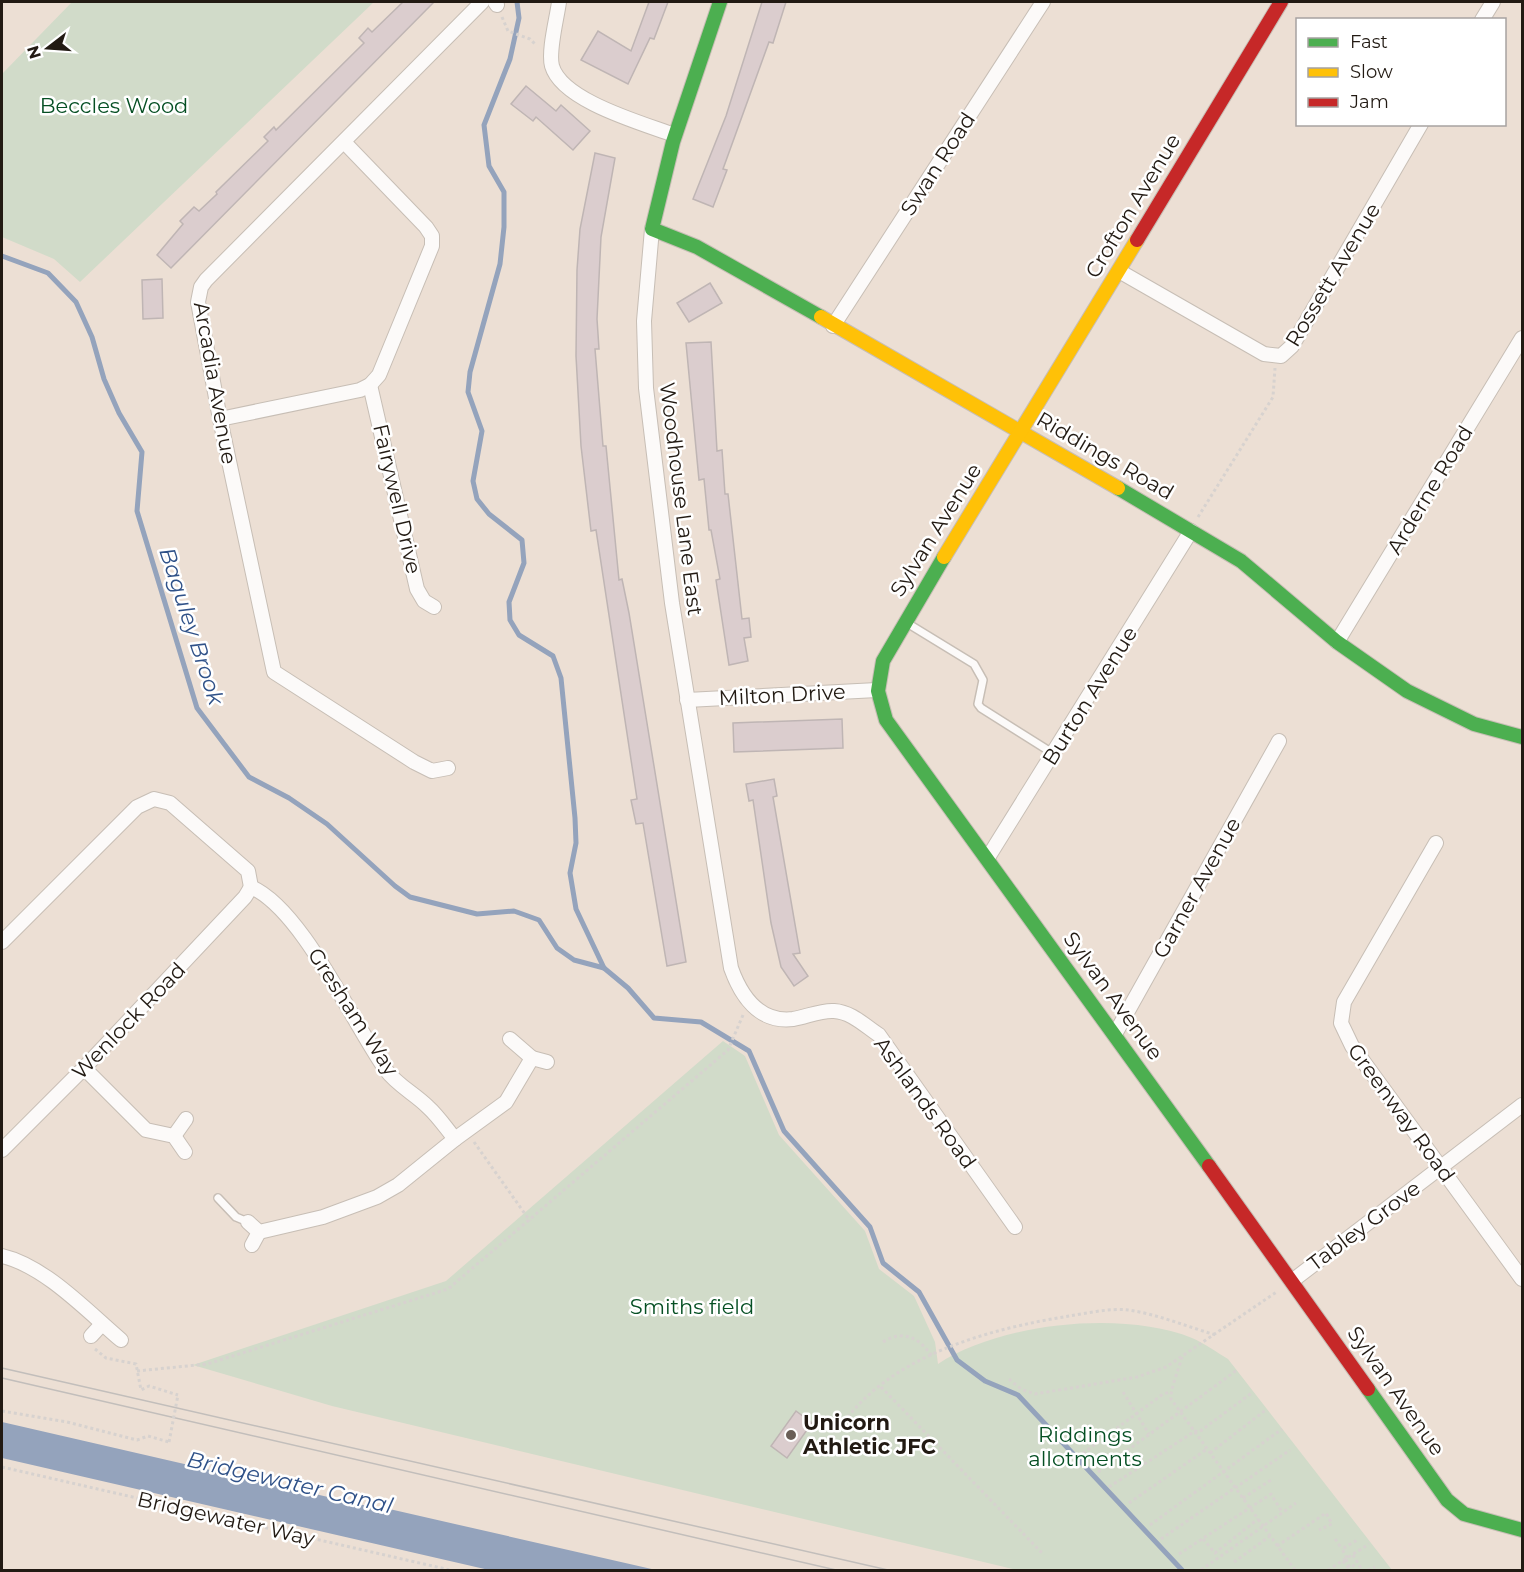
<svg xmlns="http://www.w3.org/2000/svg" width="1524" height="1572" font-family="Montserrat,sans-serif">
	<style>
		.green { fill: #d1dbc9 }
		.water { fill: #94a3bc }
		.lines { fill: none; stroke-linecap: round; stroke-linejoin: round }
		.stream { stroke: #94a3bc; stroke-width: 5 }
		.building { fill: #dbcdce; stroke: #bfb5b4; stroke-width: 1.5 }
		.lane-casing { stroke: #c7beb5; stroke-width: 10 }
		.street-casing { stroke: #c7beb5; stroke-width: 16 }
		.fast-casing { stroke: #c7beb5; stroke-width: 16 }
		.slow-casing { stroke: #c7beb5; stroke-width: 16 }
		.jam-casing { stroke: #c7beb5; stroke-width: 16 }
		.path { stroke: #d7d2cf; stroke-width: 3; stroke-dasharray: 3 3; stroke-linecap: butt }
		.lane { stroke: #fcfaf9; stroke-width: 7 }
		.street { stroke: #fcfaf9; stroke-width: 14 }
		.fast { stroke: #4caf50; stroke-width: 14 }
		.slow { stroke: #ffc107; stroke-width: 14 }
		.jam { stroke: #c62828; stroke-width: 14 }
		.tram { stroke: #c2bebb; stroke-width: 1.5 }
		.path-bridge { stroke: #d7d2cf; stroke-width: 3; stroke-dasharray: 3 3; stroke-linecap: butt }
		.poi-dot { fill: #695f57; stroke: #fff; stroke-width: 2 }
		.labels { text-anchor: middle; stroke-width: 5; stroke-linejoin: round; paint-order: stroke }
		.park-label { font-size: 21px; fill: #054f23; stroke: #fff }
		.street-label { font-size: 21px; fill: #221a13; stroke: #fff }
		.poi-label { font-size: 21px; font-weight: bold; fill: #221a13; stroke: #fff; text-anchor: start }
		.water-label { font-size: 22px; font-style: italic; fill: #2f5188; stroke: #fff }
	</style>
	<rect width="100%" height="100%" fill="#ecdfd4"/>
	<g class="green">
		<polygon points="72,2 374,2 80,282 54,259 2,237 2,74"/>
		<path d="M 723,1041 L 745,1056 L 779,1135 L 865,1231 L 879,1269 L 914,1296 L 935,1342 L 938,1364 C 1000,1323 1122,1310 1192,1338 C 1204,1343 1216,1352 1228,1359 L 1392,1570 L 1017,1570 L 332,1406 L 193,1365 L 446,1281 Z"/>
	</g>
	<polygon class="water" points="2,1422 376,1508 385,1508 656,1570 489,1570 2,1458"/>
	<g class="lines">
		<g class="stream">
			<polyline points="517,2 519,18 510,59 484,125 489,166 504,192 504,227 500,264 470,372 468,392 482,431 473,481 477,499 489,514 522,540 524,563 509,602 510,620 519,635 553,656 561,678 575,818 576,843 570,873 576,909 604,968 628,988 654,1018 701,1022 749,1051 784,1131 870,1227 883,1263 919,1292 957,1360 985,1381 1018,1395 1182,1570"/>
			<polyline points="2,256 48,273 76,302 92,337 104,379 119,413 142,452 137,511 197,708 249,777 289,798 327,824 395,886 410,897 477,914 514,911 539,920 557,948 574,960 604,968"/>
		</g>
	</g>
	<g class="building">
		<polygon points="403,2 434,2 171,268 157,255 183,224 180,221 194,207 199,211 217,194 216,192 268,141 264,137 274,127 276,130 364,43 359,38 368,28 372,32"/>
		<polygon points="649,2 668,2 654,39 650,38 628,84 581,60 598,31 631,51"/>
		<polygon points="762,2 786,2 773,43 769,42 723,169 727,170 713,207 693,199 726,116"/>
		<polygon points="526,86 556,111 561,105 590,131 573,150 536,117 533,121 511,104"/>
		<polygon points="595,153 615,158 601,237 597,319 599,349 595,349 603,446 606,446 619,580 622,579 629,613 686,962 667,966 643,823 636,824 631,800 637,799 596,530 591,531 581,446 576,356 577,270 580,229"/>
		<polygon points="162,279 163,318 143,319 142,280"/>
		<polygon points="710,283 722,303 689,322 677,303"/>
		<polygon points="711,342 717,451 722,450 725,494 728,494 742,619 749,618 751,637 744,638 748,661 729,665 716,580 720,579 711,530 709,530 704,479 699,480 686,343"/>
		<polygon points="842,719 843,748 734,752 733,723"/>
		<polygon points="774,779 777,796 773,797 800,953 793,954 808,976 794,986 781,967 771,923 753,800 749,801 746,784"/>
		<polygon points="796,1411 812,1423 787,1458 771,1446"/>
	</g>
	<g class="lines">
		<g class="lane-casing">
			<g id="lane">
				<polyline points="907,623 974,664 983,680 978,704 981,708 1054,754"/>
				<polyline points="218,1198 236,1217 248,1222"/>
			</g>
		</g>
		<g class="street-casing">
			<g id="street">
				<polyline points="495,2 497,5"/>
				<path d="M 559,2 C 557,18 548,51 552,66 C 562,101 642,123 674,135"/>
				<polyline points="1482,20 1493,2"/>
				<path d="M 652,229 L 644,321 L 646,388 L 672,603 L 731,968 C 741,996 759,1023 793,1019 C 806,1017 821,1010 834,1011 C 852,1012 865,1026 879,1035 L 1015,1227"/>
				<polyline points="1119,271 1264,354 1281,356 1292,346 1421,124"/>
				<polyline points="833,326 1043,2"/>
				<polyline points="370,385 417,589 424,601 434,607"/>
				<polyline points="220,419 360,390 370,385 379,375 432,246 432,236 426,227 344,142"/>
				<polyline points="1337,642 1522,338"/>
				<polyline points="687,700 877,690"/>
				<polyline points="448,768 432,771 414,762 274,672 220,419 198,302 201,287 206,280 482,2"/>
				<polyline points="1436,843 1344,1002 1341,1023 1352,1046 1522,1279"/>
				<polyline points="987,859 1191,531"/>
				<path d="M 251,887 C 302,909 352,1022 386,1070 C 397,1085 415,1094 428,1107 C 438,1116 446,1128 455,1139"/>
				<polyline points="2,942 137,807 154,799 170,803 248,871 251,887"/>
				<polyline points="1115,1034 1279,741"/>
				<polyline points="532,1058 547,1062"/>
				<polyline points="84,1068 146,1130 174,1136 185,1152"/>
				<polyline points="174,1136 186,1119"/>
				<polyline points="2,1150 84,1068 245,897 251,887"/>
				<polyline points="248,1222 259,1232 323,1217 377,1197 398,1185 455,1139 506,1102 532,1058 510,1039"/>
				<polyline points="252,1245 259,1232"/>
				<path d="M 2,1256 C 45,1266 87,1311 121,1340"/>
				<polyline points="1292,1281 1522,1105"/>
				<polyline points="91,1336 102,1324"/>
			</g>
		</g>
		<g class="fast-casing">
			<g id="fast">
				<polyline points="720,2 673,142 652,229 697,247 821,317"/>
				<polyline points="1118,488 1241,561 1337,642 1407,691 1474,724 1522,737"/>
				<polyline points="944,557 883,661 878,691 886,720 1209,1166"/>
				<polyline points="1368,1389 1447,1500 1464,1514 1522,1530"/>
			</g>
		</g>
		<g class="slow-casing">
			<g id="slow">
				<polyline points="821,317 1118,488"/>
				<polyline points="944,557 1137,240"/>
			</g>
		</g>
		<g class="jam-casing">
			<g id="jam">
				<polyline points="1137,240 1281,2"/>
				<polyline points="1209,1166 1368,1389"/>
			</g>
		</g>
		<g class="path">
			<polyline points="502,17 508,31 530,39 536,45"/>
			<polyline points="1198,517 1273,397 1275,368"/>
			<polyline points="474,1142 530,1221"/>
			<path d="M 883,1342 C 904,1329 919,1338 932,1356"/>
			<polyline points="95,1349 106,1358 136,1364 141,1390 149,1386 178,1395"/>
			<path d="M 1182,1357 C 1179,1369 1170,1389 1171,1399 L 1295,1570"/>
			<polyline points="137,1371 207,1364 448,1289 728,1050 743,1015"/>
			<polyline points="1009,1379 1021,1389 1035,1394 1137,1377 1166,1367 1278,1291"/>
			<polyline points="881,1387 1044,1555"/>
			<polyline points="1123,1392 1149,1434"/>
			<polyline points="2,1411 67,1422 137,1440 148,1436 169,1442"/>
			<path d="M 844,1422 C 894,1354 990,1329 1069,1316 C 1087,1313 1110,1308 1128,1310 C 1157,1314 1188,1327 1216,1335"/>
			<polyline points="1210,1453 1267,1409"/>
			<polyline points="1078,1457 1163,1394 1170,1392"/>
			<polyline points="2,1467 450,1570"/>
			<polyline points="1098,1472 1237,1370"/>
			<polyline points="1109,1487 1195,1431 1199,1432 1253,1392"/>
			<polyline points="1243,1498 1271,1480"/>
			<polyline points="1129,1503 1207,1449"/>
			<polyline points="1150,1525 1282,1429"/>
			<polyline points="1161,1539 1290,1450"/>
			<polyline points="1203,1539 1215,1553 1258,1519"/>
			<polyline points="1335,1539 1342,1549"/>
			<polyline points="1277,1546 1326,1513 1332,1524 1319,1530"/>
			<polyline points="1179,1554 1271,1494 1282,1512"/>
			<polyline points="1353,1555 1362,1570"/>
			<polyline points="1347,1558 1342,1549 1359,1539"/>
			<polyline points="1346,1559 1349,1566 1352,1564 1357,1570"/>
			<polyline points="1343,1561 1350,1570"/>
			<polyline points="1234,1562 1270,1536"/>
			<polyline points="1201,1570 1296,1503"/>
			<polyline points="1328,1570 1369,1544"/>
			<polyline points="1368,1570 1375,1567"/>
		</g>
		<use href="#lane" class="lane"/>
		<use href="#street" class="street"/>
		<use href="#fast" class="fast"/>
		<use href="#slow" class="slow"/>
		<use href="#jam" class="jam"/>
		<g class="tram">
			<polyline points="2,1368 888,1570"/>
			<polyline points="2,1378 836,1570"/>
		</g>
		<polyline class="path-bridge" points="169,1442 178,1395"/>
	</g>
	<circle class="poi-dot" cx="791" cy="1435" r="6"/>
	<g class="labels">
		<g class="park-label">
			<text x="114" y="113">Beccles Wood</text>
			<text x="692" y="1314">Smiths field</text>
			<text x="1085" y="1442">Riddings<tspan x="1085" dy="24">allotments</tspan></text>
		</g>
		<g class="street-label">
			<text transform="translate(938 164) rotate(-57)" y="7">Swan Road</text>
			<text transform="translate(1133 206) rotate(-59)" y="7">Crofton Avenue</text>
			<text transform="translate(1333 275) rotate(-59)" y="7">Rossett Avenue</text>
			<text transform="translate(215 383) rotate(80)" y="7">Arcadia Avenue</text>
			<text transform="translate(1105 456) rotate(30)" y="7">Riddings Road</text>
			<text transform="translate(1430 490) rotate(-59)" y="7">Arderne Road</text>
			<text transform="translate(397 499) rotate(77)" y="7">Fairywell Drive</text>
			<text transform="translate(681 499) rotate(83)" y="7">Woodhouse Lane East</text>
			<text transform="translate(936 530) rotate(-58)" y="7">Sylvan Avenue</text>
			<text transform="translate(782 695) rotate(-3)" y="7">Milton Drive</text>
			<text transform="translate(1090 696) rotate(-58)" y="7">Burton Avenue</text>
			<text transform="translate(1197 888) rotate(-61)" y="7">Garner Avenue</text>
			<text transform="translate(1113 996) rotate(54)" y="7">Sylvan Avenue</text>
			<text transform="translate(353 1012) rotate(57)" y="7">Gresham Way</text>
			<text transform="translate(129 1021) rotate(-46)" y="7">Wenlock Road</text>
			<text transform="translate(925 1103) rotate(54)" y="7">Ashlands Road</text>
			<text transform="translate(1401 1113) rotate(54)" y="7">Greenway Road</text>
			<text transform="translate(1364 1226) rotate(-37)" y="7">Tabley Grove</text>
			<text transform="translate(1396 1391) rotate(55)" y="7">Sylvan Avenue</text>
			<text transform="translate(226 1519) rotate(13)" y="7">Bridgewater Way</text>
		</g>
		<g class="poi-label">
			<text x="803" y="1430">Unicorn<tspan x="803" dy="24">Athletic JFC</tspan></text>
		</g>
		<g class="water-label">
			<text transform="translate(192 626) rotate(72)" y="8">Baguley Brook</text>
			<text transform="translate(290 1482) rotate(13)" y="8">Bridgewater Canal</text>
		</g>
	</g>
	<rect width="1524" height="1572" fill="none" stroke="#221a13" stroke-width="6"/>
	<rect x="1296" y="18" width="210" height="108" fill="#ffffff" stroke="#a7a3a1" stroke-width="1.5"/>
	<rect x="1308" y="38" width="30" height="9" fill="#4caf50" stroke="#a7a3a1" stroke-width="1.5"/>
	<text x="1350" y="48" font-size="18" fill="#221a13">Fast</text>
	<rect x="1308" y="68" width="30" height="9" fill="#ffc107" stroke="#a7a3a1" stroke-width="1.5"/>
	<text x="1350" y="78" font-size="18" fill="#221a13">Slow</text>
	<rect x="1308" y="98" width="30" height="9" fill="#c62828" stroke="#a7a3a1" stroke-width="1.5"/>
	<text x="1350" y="108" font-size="18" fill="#221a13">Jam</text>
	<g transform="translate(48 48) rotate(253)" stroke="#ffffff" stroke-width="4.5" paint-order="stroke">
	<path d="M0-4.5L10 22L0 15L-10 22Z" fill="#221a13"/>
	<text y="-9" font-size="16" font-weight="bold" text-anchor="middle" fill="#221a13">N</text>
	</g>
</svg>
